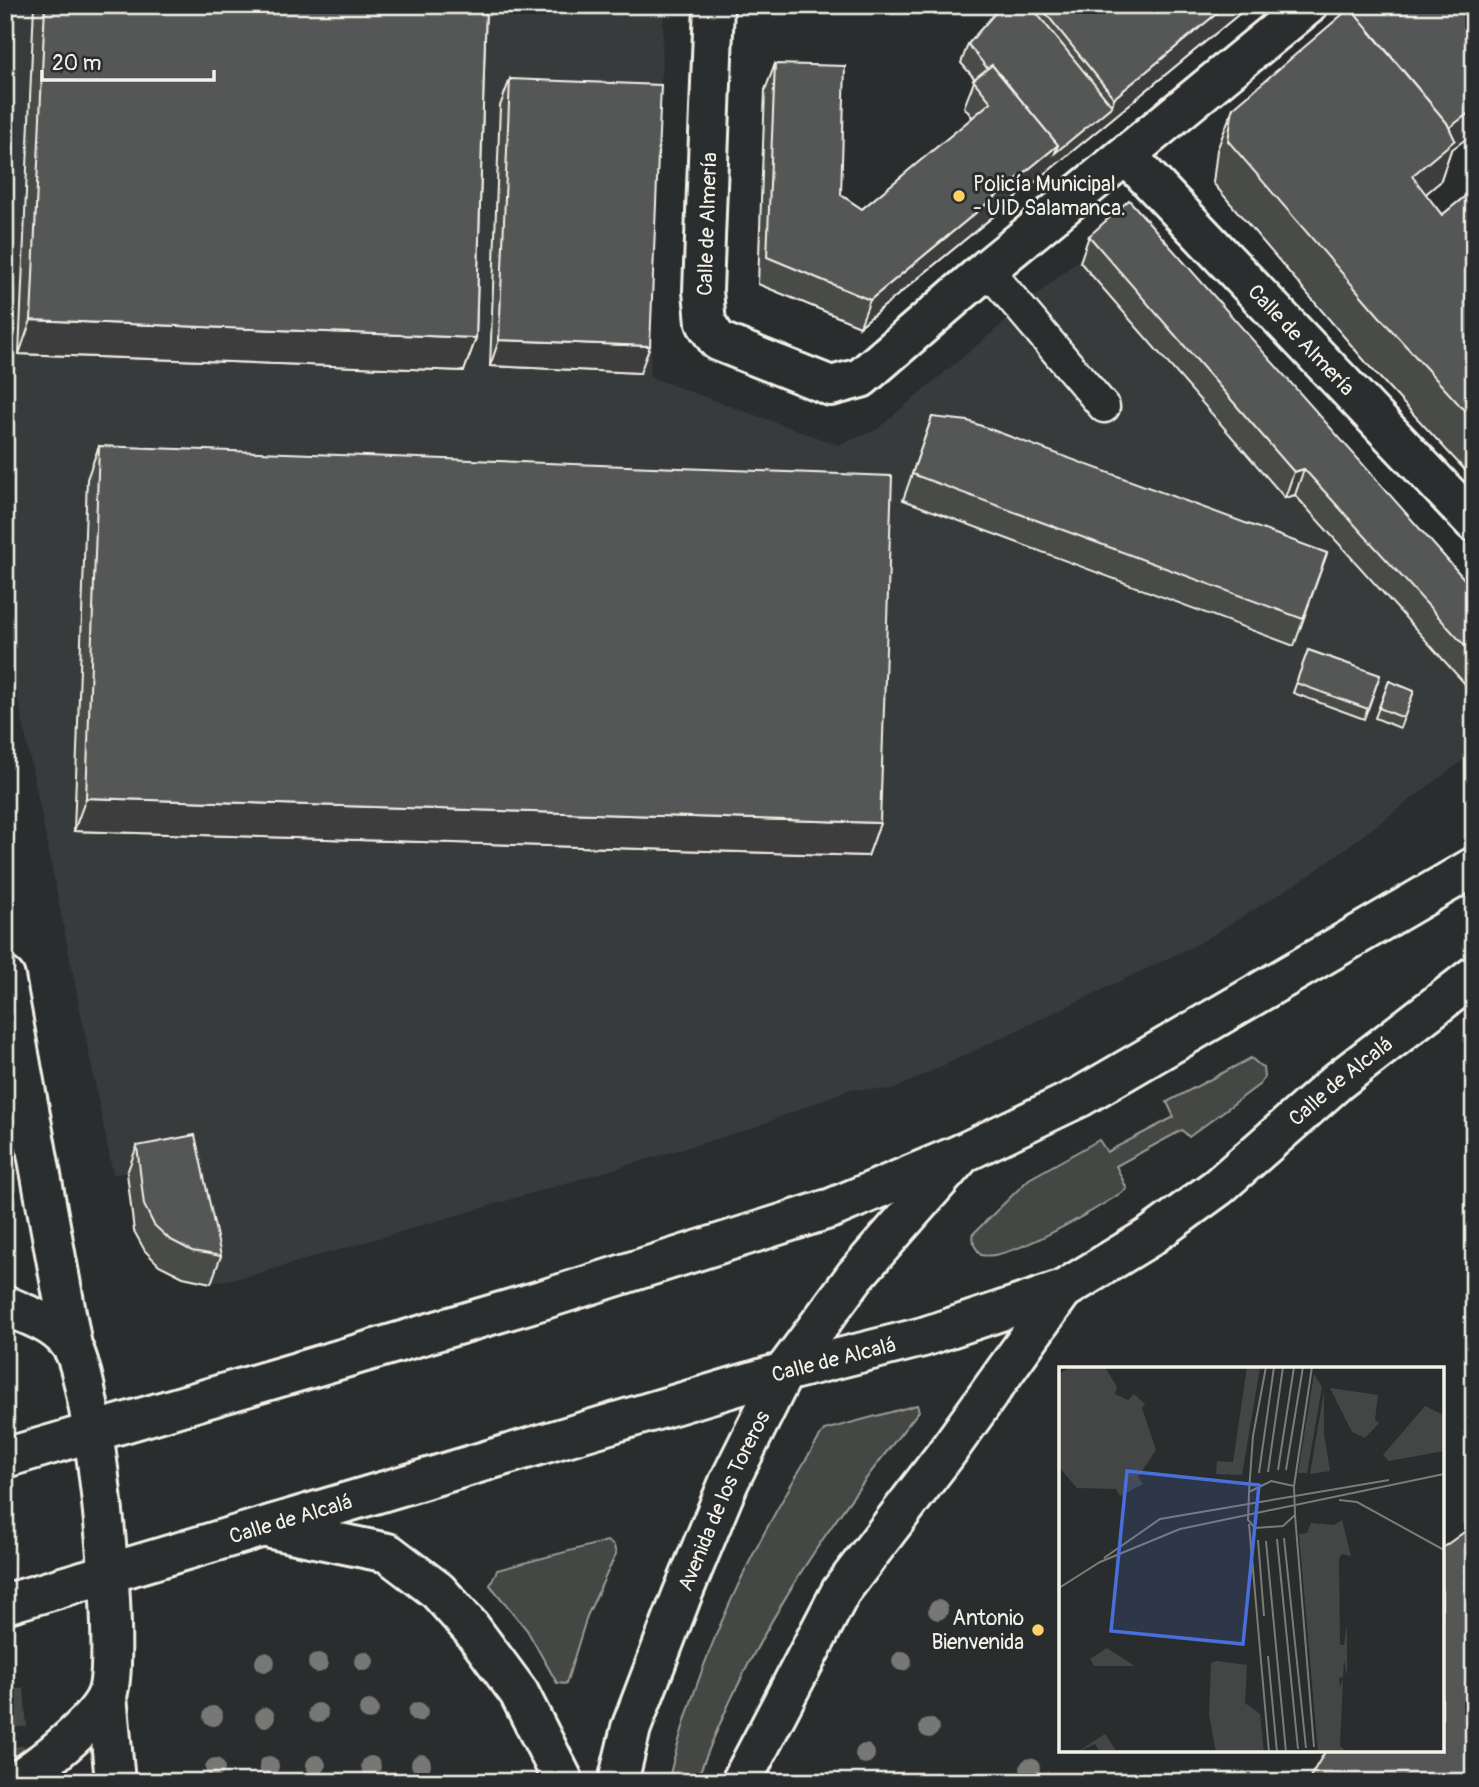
<svg xmlns="http://www.w3.org/2000/svg" width="1479" height="1787" font-family="Pangolin,sans-serif">
	<style>
		.built { fill: #373a3a }
		.green { fill: #444645; stroke: #9c9c96; stroke-width: 2 }
		.lines { fill: none; stroke-linecap: round; stroke-linejoin: round }
		.motorway-tunnel { stroke: #484a4a; stroke-width: 38; stroke-dasharray: 38 19; stroke-linecap: butt }
		.service-casing { stroke: #f4f1e8; stroke-width: 35 }
		.minor-casing { stroke: #f4f1e8; stroke-width: 44 }
		.tertiary-casing { stroke: #f4f1e8; stroke-width: 44 }
		.primary-casing { stroke: #f4f1e8; stroke-width: 44 }
		.motorway-casing { stroke: #f4f1e8; stroke-width: 44 }
		.service { stroke: #2a2d2e; stroke-width: 30 }
		.minor { stroke: #2a2d2e; stroke-width: 38 }
		.tertiary { stroke: #2a2d2e; stroke-width: 38 }
		.primary { stroke: #2a2d2e; stroke-width: 38 }
		.motorway { stroke: #2a2d2e; stroke-width: 38 }
		.tree { fill: #777875 }
		.wall { fill: #494b4a; stroke: #f4f1e8; stroke-width: 2 }
		.shaded-wall { fill: #3c3d3c; stroke: #f4f1e8; stroke-width: 2 }
		.building { fill: #555756; stroke: #f4f1e8; stroke-width: 2 }
		.poi-dot { fill: #ffd166; stroke: #2a2d2e; stroke-width: 2.5 }
		.labels { text-anchor: middle; stroke-width: 6; stroke-linejoin: round; paint-order: stroke }
		.poi-label { font-size: 21px; fill: #f4f1e8; stroke: #2a2d2e; text-anchor: start }
		.street-label { font-size: 21px; fill: #f4f1e8; stroke: #2a2d2e }
		.inset-road { fill: none; stroke: #7b7b78; stroke-width: 2 }
		.view { fill: #486fdb; fill-opacity: 0.15; stroke: #486fdb; stroke-width: 3.5 }
		.inset-edge { fill: none; stroke: #f4f1e8; stroke-width: 3.5 }
	</style>
	<rect width="100%" height="100%" fill="#2a2d2e"/>
	<filter id="ink" filterUnits="userSpaceOnUse"><feTurbulence type="fractalNoise" baseFrequency=".0143" numOctaves="2"/><feDisplacementMap in="SourceGraphic" scale="14" xChannelSelector="R" yChannelSelector="G"/><feConvolveMatrix kernelMatrix="1 2 1 2 8 2 1 2 1" color-interpolation-filters="sRGB"/></filter>
	<g filter="url(#ink)">
		<polygon class="built" points="5,5 664,5 650,377 838,445 876,430 1119,226 1474,628 1474,752 1310,875 1198,944 892,1090 850,1089 750,1129 253,1275 211,1283 183,1277 159,1265 145,1251 134,1231 127,1173 113,1174 5,633"/>
		<g class="green">
			<path d="M 1251,1058 L 1263,1068 L 1264,1078 L 1260,1084 L 1189,1137 L 1182,1130 L 1116,1166 L 1127,1189 C 1100,1207 1009,1262 981,1255 L 974,1245 L 973,1234 L 1029,1179 L 1099,1140 L 1107,1152 L 1174,1117 L 1167,1102 Z"/>
			<path d="M 917,1405 L 919,1411 C 823,1529 750,1639 696,1782 L 668,1782 C 699,1653 754,1542 824,1430 Z"/>
			<polygon points="607,1541 614,1546 616,1554 587,1616 566,1684 557,1683 527,1630 490,1585 497,1570"/>
		</g>
		<g class="lines">
			<polyline class="motorway-tunnel" points="5,1690 12,1782"/>
			<g class="service-casing">
				<polyline id="service" points="987,269 1104,407"/>
			</g>
			<g class="minor-casing">
				<g id="minor">
					<polyline points="714,5 703,291 706,323 718,341 831,386 861,378 987,269 1308,5"/>
					<path id="s1" d="M 1128,157 L 1474,522"/>
				</g>
			</g>
			<g class="tertiary-casing">
				<g id="tertiary">
					<polyline points="266,1528 388,1553 438,1591 471,1628 519,1693 564,1782"/>
					<path id="s2" d="M 618,1782 L 631,1728 L 682,1595 L 729,1482 L 784,1372 L 855,1276 L 963,1153"/>
					<polyline points="741,1782 841,1591 945,1455 1063,1290"/>
				</g>
			</g>
			<g class="primary-casing">
				<g id="primary">
					<path d="M 5,1305 C 28,1316 57,1323 72,1347 C 95,1383 122,1655 107,1695 C 97,1721 38,1768 14,1782"/>
					<polyline points="5,1458 545,1299 832,1208 963,1153 1080,1097 1474,867"/>
					<path id="s3" d="M 5,1604 L 784,1372 L 923,1337 L 1063,1290 L 1148,1238 L 1218,1187 L 1338,1081 L 1474,976"/>
				</g>
			</g>
			<g class="motorway-casing">
				<g id="motorway">
					<polyline points="5,977 72,1346"/>
					<polyline points="107,1696 115,1782"/>
				</g>
			</g>
			<use href="#service" class="service"/>
			<use href="#minor" class="minor"/>
			<use href="#tertiary" class="tertiary"/>
			<use href="#primary" class="primary"/>
			<use href="#motorway" class="motorway"/>
		</g>
		<g class="tree">
			<circle cx="938" cy="1610" r="10"/>
			<circle cx="364" cy="1661" r="10"/>
			<circle cx="902" cy="1661" r="10"/>
			<circle cx="265" cy="1662" r="10"/>
			<circle cx="318" cy="1663" r="10"/>
			<circle cx="369" cy="1710" r="10"/>
			<circle cx="418" cy="1712" r="10"/>
			<circle cx="318" cy="1713" r="10"/>
			<circle cx="213" cy="1716" r="10"/>
			<circle cx="265" cy="1717" r="10"/>
			<circle cx="929" cy="1728" r="10"/>
			<circle cx="865" cy="1754" r="10"/>
			<circle cx="421" cy="1764" r="10"/>
			<circle cx="316" cy="1765" r="10"/>
			<circle cx="269" cy="1766" r="10"/>
			<circle cx="371" cy="1766" r="10"/>
			<circle cx="215" cy="1768" r="10"/>
			<circle cx="1030" cy="1768" r="10"/>
		</g>
		<g class="wall">
			<polygon points="34,5 486,5 476,338 464,371 19,354"/>
			<polygon points="1002,5 1250,5 860,326 758,284 765,90 775,64 841,195 862,209 973,118 964,107 975,79 961,63 968,44"/>
			<polygon points="510,79 640,373 490,366 500,106"/>
			<polygon points="1233,108 1451,150 1440,182 1425,194 1442,215 1474,189 1474,480 1369,366 1213,183 1217,150"/>
			<polygon points="1089,236 1474,590 1474,694 1295,495 1285,498 1080,262"/>
			<polygon points="932,417 1327,553 1294,646 903,500"/>
			<polygon points="99,446 880,823 868,856 74,831 87,479"/>
			<polygon points="1308,650 1380,675 1364,719 1293,693"/>
			<polygon points="1389,681 1414,691 1400,728 1375,718"/>
			<polygon points="137,1146 221,1256 211,1283 183,1277 159,1265 145,1251 134,1231 127,1173"/>
		</g>
		<g class="shaded-wall">
			<polygon points="1227,5 1250,5 860,326 870,300 1058,145 1112,106 1114,98"/>
			<polygon points="1474,109 1474,133 1451,150 1440,182 1397,218 1412,176 1443,132"/>
			<polygon points="31,320 476,338 464,371 19,354"/>
			<polygon points="499,340 650,346 640,373 490,366"/>
			<polygon points="1304,469 1295,495 1285,498 1294,472"/>
			<polygon points="86,798 880,823 868,856 74,831"/>
		</g>
		<g class="building">
			<polygon points="45,5 486,5 476,338 31,320"/>
			<polygon points="1002,5 1030,5 1112,106 1055,153 1058,145 992,65 987,68 968,44"/>
			<polygon points="1039,5 1227,5 1114,98"/>
			<polygon points="1362,5 1474,5 1474,109 1449,128 1447,123 1354,12"/>
			<polygon points="1350,8 1447,123 1455,140 1412,176 1442,215 1474,189 1474,421 1385,323 1228,141 1233,108"/>
			<polygon points="775,64 845,66 841,195 862,209 991,102 973,80 992,65 1058,145 870,300 767,257"/>
			<polygon points="510,79 661,85 650,346 499,340"/>
			<polygon points="1129,200 1474,590 1474,656 1304,469 1294,472 1089,236"/>
			<polygon points="932,417 968,421 1327,553 1303,619 912,474"/>
			<polygon points="99,446 892,476 880,823 86,798"/>
			<polygon points="1308,650 1380,675 1368,709 1296,683"/>
			<polygon points="1389,681 1414,691 1404,718 1379,708"/>
			<polygon points="195,1135 221,1256 192,1251 169,1239 154,1225 144,1205 137,1146"/>
			<polygon points="1474,1525 1474,1782 1307,1782 1326,1750 1442,1750 1442,1548"/>
		</g>
	</g>
	<g class="poi-dot">
		<circle cx="959" cy="196" r="7"/>
		<circle cx="1038" cy="1630" r="7"/>
	</g>
	<g class="labels">
		<g class="poi-label">
			<text x="973" y="191">Policía Municipal<tspan x="973" dy="24">- UID Salamanca.</tspan></text>
			<text x="1024" y="1625" text-anchor="end">Antonio<tspan x="1024" dy="24">Bienvenida</tspan></text>
		</g>
		<g class="street-label">
			<text transform="translate(707 224) rotate(-88)" y="7">Calle de Almería</text>
			<text dy="7" stroke="none"><textPath href="#s1" startOffset="252">Calle de Almería</textPath></text>
			<text dy="7" stroke="none"><textPath href="#s3" startOffset="1452">Calle de Alcalá</textPath></text>
			<text dy="7" stroke="none"><textPath href="#s3" startOffset="864">Calle de Alcalá</textPath></text>
			<text dy="7" stroke="none"><textPath href="#s2" startOffset="301">Avenida de los Toreros</textPath></text>
			<text dy="7" stroke="none"><textPath href="#s3" startOffset="298">Calle de Alcalá</textPath></text>
		</g>
	</g>
	<g transform="translate(1059 1367)">
		<rect width="385" height="385" fill="#2a2d2e"/>
		<path d="M 12,0 L 46,0 L 58,20 L 56,27 L 69,33 L 75,27 L 86,37 L 83,41 L 97,83 L 79,110 L 84,117 L 61,129 L 57,122 L 18,121 L 0,100 L 0,7 ZM 188,0 L 201,0 L 183,108 L 157,107 L 158,94 L 174,95 ZM 255,7 L 263,20 L 248,106 L 239,106 ZM 271,21 L 319,28 L 316,53 L 320,56 L 306,71 L 293,65 ZM 265,24 L 265,67 L 271,104 L 251,107 ZM 366,39 L 385,48 L 385,84 L 330,94 L 324,88 ZM 283,153 L 292,189 L 283,187 L 280,192 L 281,278 L 285,278 L 288,257 L 288,309 L 285,293 L 284,310 L 280,311 L 281,320 L 284,312 L 281,379 L 288,385 L 259,385 L 240,167 L 248,166 L 252,156 L 275,158 ZM 48,281 L 74,298 L 74,299 L 35,299 L 31,292 ZM 158,294 L 188,298 L 186,336 L 201,347 L 205,385 L 157,385 L 150,348 L 152,296 ZM 46,367 L 58,385 L 41,385 L 36,377 L 18,385 Z" fill="#444645"/>
		<path class="inset-road" d="M 219,103 L 235,0M 227,103 L 244,0M 209,105 L 224,0M 200,106 L 215,0M 212,114 L 235,119 L 236,148 L 224,159 L 196,161 L 189,153 L 190,125 ZM 235,119 L 253,0M 190,125 L 194,69 L 207,0M 280,133 L 298,135 L 385,183M 236,148 L 255,380M 190,157 L 210,385M 225,171 L 247,381M 218,172 L 239,382M 199,173 L 205,249M 207,174 L 227,385M 45,191 L 101,152 L 330,113M 0,221 L 41,195 L 121,162 L 385,107M 209,289 L 218,385"/>
		<path class="view" d="M 68,104 L 200,118 L 184,277 L 52,264 Z"/>
		<rect width="385" height="385" class="inset-edge"/>
	</g>
	<rect width="1479" height="1787" fill="none" stroke="#2a2d2e" stroke-width="28"/>
	<rect x="14" y="14" width="1451" height="1759" fill="none" stroke="#f4f1e8" stroke-width="2.5" filter="url(#ink)"/>
	<path d="M42 70v10h172v-10" fill="none" stroke="#f4f1e8" stroke-width="3.5"/>
	<text x="52" y="70" font-size="21" fill="#f4f1e8" stroke="#2a2d2e" stroke-width="5" paint-order="stroke">20 m</text>
</svg>
